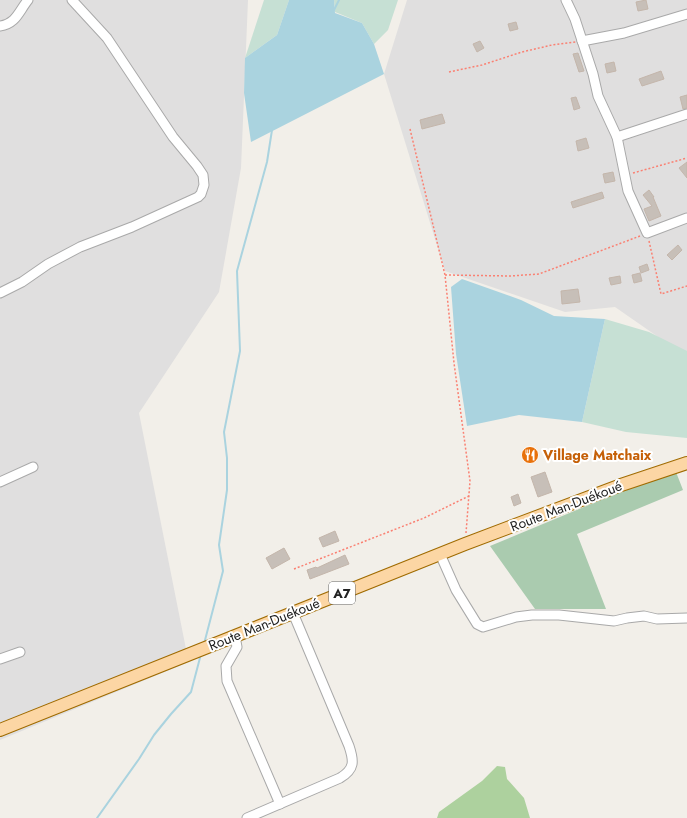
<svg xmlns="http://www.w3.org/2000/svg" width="687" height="818" font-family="Jost,sans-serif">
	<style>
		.residential { fill: #e0dfdf }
		.forest { fill: #add19e }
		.wetland { fill: #c6e0d4 }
		.cemetery { fill: #aacbaf }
		.water { fill: #aad3df }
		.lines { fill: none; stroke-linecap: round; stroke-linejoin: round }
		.stream { stroke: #aad3df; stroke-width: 2 }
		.building { fill: #c7bfb8; stroke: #c4b6ab }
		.minor-casing { stroke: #a9a9a9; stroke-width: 11 }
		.major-casing { stroke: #a06b00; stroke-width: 14 }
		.path { stroke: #fa8072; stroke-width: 1.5; stroke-dasharray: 2 2; stroke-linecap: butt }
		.minor { stroke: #fff; stroke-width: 9 }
		.major { stroke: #fcd6a4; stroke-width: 12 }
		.labels { text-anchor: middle; stroke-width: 4; stroke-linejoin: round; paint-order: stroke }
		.shield { fill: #fff; stroke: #646464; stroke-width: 1 }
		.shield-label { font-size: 13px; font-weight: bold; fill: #222 }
		.food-label { font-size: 14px; font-weight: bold; fill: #c56008; stroke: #fff; text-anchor: start }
		.street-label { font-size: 14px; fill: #222; stroke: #fff }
	</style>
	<rect width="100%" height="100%" fill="#f2efe9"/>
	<g class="residential">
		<polygon points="0,0 248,0 241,168 219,292 139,413 186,649 191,661 0,740"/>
		<polygon points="407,0 687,0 687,357 615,307 565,312 445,271 384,74"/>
	</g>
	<polygon class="forest" points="497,766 505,767 507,779 524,798 530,818 437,818 439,812 482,781"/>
	<g class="wetland">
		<polygon points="264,0 289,0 277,35 245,58"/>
		<polygon points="334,0 398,0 388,30 374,44 362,23 335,12"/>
		<polygon points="605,319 649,332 687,351 687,438 626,432 582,422"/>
	</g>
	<polygon class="cemetery" points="676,472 683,490 577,534 606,609 535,609 490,546 608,497"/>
	<g class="water">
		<polygon points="289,0 334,0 335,13 362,23 374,44 384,74 251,142 244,93 245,58 277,35"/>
		<polygon points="462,279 521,300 554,316 605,319 582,422 519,415 467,426 456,354 451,287"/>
	</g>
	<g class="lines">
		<g class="stream">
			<polyline points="334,10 339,0"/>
			<polyline points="204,644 223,571 219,545 227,490 227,458 224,432 240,351 237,271 267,162 272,130"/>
			<polyline points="97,818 139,759 154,735 171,714 191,692 201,654"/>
		</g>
	</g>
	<g class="building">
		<polygon points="646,0 648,9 638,11 636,2"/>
		<polygon points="516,22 518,29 510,31 508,24"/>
		<polygon points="480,41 484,48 477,52 473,44"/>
		<polygon points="578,53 584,71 579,72 573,54"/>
		<polygon points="614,62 616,71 607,73 605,64"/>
		<polygon points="661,71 664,79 642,86 639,79"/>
		<polygon points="687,95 687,108 683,109 680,97"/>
		<polygon points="576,97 580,108 574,110 571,98"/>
		<polygon points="442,114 445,123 422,129 420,120"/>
		<polygon points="586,138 589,148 578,151 576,141"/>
		<polygon points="687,162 687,178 679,168"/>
		<polygon points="613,172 615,181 605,183 603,174"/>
		<polygon points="649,190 654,197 653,197 661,216 649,221 644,209 652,206 643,195"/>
		<polygon points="602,192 604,198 573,208 571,202"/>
		<polygon points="678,245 682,250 672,260 667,255"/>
		<polygon points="647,264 649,270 641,273 639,267"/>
		<polygon points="640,273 642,281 634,283 632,275"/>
		<polygon points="620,276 621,283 611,285 609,278"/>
		<polygon points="578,289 580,302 562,304 561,291"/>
		<polygon points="545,472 552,492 538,497 531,477"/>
		<polygon points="518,494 521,503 514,506 511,497"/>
		<polygon points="335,531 339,541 323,547 319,538"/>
		<polygon points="284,548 290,559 272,569 266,558"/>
		<polygon points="345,555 349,564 310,579 307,570 316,567 317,568"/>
	</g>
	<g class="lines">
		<g class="minor-casing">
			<g id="minor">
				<polyline points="566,0 575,19 593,74 598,96 617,137 628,191 647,233 687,218"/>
				<path d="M 0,26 C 16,24 19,11 28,0"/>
				<polyline points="582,41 624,33 687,14"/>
				<polyline points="617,137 687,114"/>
				<polyline points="0,293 22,282 48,264 80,247 132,227 198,197 201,194 204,185 203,175 197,166 173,137 107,38 72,0"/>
				<polyline points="0,482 33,467"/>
				<polyline points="440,554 456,590 477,624 483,627 516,617 532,615 559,615 614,621 627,618 644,616 657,619 687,618"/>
				<polyline points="235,636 237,647 226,666 227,681 280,804"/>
				<polyline points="0,659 20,652"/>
				<path d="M 247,818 L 340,778 C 355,769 354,761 349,746 L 293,613"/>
			</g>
		</g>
		<g class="major-casing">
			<polyline id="major" points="0,730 465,544 621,485 687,463"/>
		</g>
		<g class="path">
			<polyline points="449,72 482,65 522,52 552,45 576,42"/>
			<polyline points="410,129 445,275 454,363 470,481 466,533"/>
			<polyline points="633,173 687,158"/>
			<polyline points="649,241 661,294 687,286"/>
			<polyline points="445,275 510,276 539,274 640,236"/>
			<polyline points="294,569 424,518 469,496"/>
		</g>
		<use href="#minor" class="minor"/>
		<use href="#major" class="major"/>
	</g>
	<defs>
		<g id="restaurant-disc" transform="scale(0.9)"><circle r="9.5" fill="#e8710a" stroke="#fff"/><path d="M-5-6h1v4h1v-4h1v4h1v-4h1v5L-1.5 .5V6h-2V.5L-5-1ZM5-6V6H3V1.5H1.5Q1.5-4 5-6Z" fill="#fff"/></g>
	</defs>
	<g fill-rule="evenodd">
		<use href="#restaurant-disc" x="530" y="455"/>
	</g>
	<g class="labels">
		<rect class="shield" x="329" y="582" width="26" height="22" rx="3"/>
		<g class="shield-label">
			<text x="342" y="598">A7</text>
		</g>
		<g class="food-label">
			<text x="543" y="460">Village Matchaix</text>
		</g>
		<g class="street-label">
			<text transform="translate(566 506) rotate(-21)" y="5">Route Man-Duékoué</text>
			<text transform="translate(264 624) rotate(-22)" y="5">Route Man-Duékoué</text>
		</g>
	</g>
</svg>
